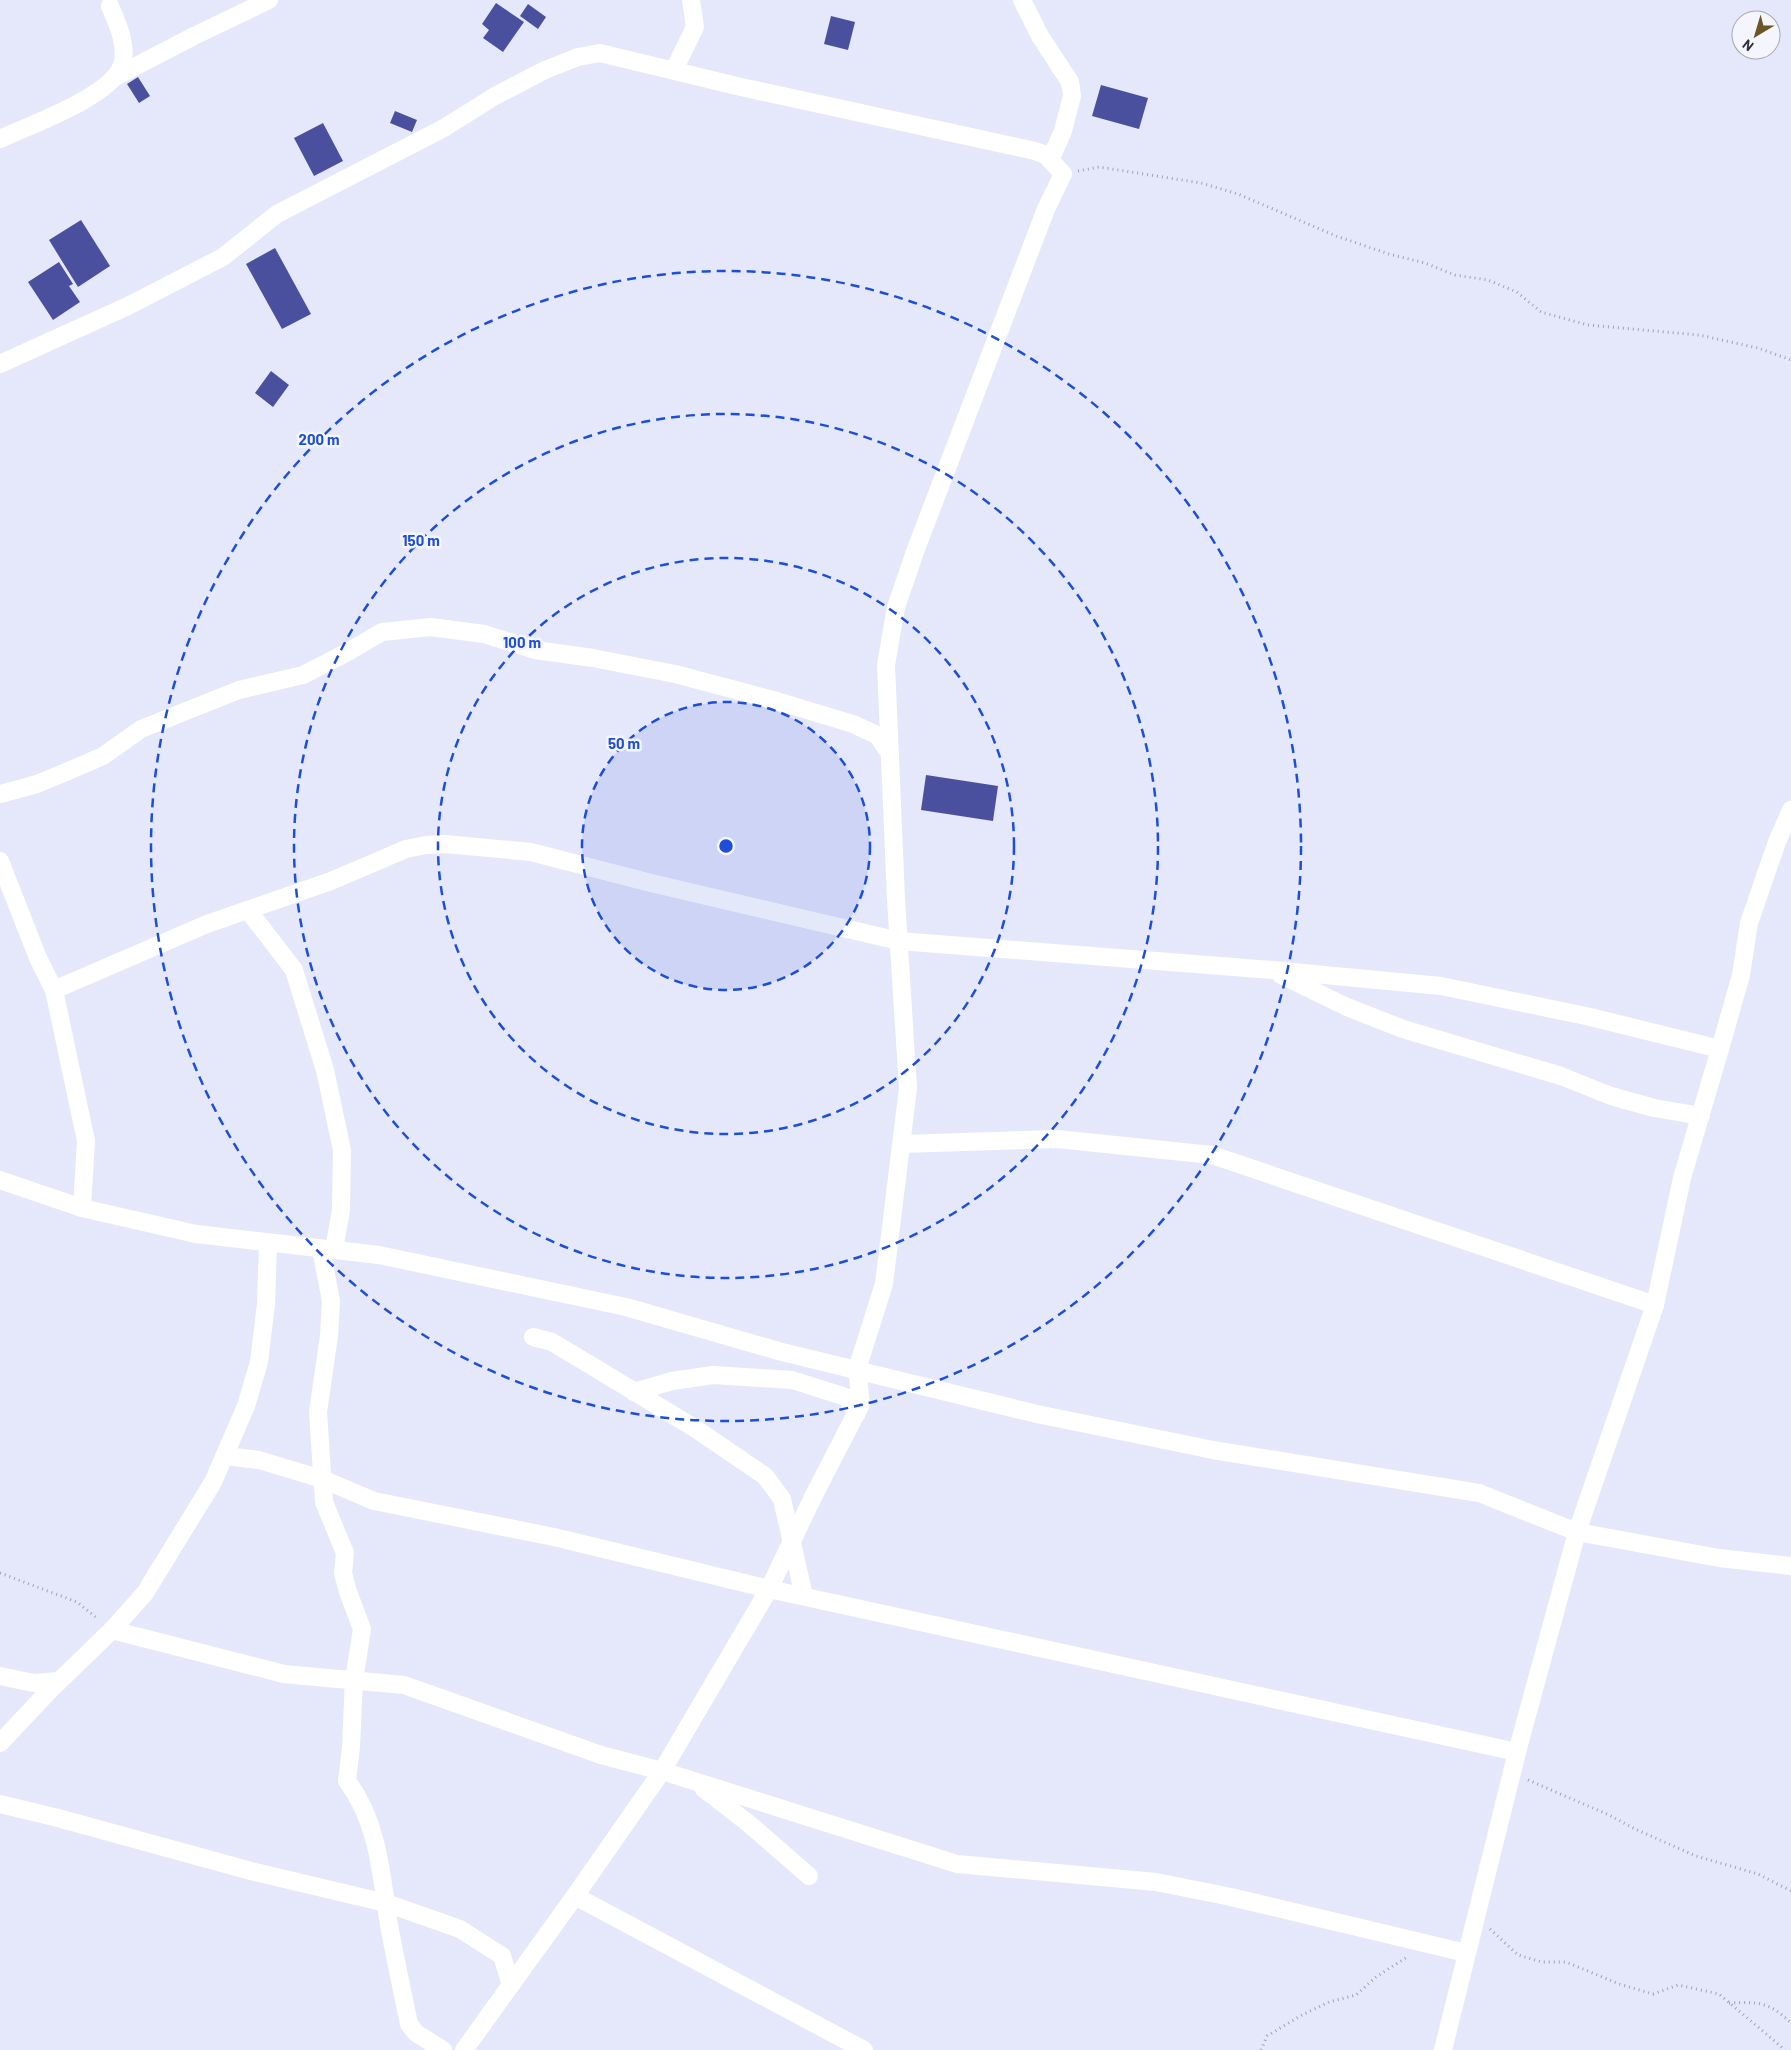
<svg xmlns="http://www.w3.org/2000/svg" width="1791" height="2050" font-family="Barlow,sans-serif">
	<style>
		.building { fill: #4a509e }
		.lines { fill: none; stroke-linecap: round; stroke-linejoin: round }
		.path { stroke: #9fa2b2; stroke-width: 3; stroke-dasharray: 1 4; stroke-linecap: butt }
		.minor { stroke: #fff; stroke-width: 18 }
		.ring { fill: none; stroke: #1d4ed8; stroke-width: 2.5; stroke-dasharray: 9 6 }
		.centre { fill: #1d4ed8; stroke: #f5f6fd; stroke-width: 2.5 }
		.ring-label { font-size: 15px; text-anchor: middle; font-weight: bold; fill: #1d4ed8; stroke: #f5f6fd; stroke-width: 5; stroke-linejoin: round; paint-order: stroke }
	</style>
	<rect width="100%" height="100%" fill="#e5e8fb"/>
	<g class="building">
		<polygon points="496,3 524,22 503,52 483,38 489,30 482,24"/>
		<polygon points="528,4 546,17 538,29 520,16"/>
		<polygon points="831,16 855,22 848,50 824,44"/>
		<polygon points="138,77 150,96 139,103 127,84"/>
		<polygon points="1101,85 1148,98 1139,129 1092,116"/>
		<polygon points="395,111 417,120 412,132 390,123"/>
		<polygon points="323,123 343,161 314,176 294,138"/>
		<polygon points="81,220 110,266 78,287 49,240"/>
		<polygon points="275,248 311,314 282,329 246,264"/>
		<polygon points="59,262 73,284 69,286 80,302 53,320 28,282"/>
		<polygon points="271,371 289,385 273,407 255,393"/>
		<polygon points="926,775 998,786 993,821 921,810"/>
	</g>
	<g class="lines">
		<g class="path">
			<polyline points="1078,171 1099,167 1201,183 1238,194 1336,236 1389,254 1425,263 1455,275 1488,280 1517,292 1541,312 1588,325 1699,335 1758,348 1791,360"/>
			<polyline points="0,1573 77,1602 98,1619"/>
			<polyline points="1528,1780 1609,1815 1635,1829 1696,1856 1758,1874 1791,1891"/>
			<polyline points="1490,1929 1518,1955 1542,1962 1566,1962 1619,1984 1653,1994 1678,1985 1719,1994 1785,2050"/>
			<path d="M 1729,2003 C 1759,2002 1768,2001 1791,2023"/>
			<polyline points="1261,2050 1267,2036 1302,2015 1329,2002 1356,1995 1376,1977 1407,1957"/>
		</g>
		<g class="minor">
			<polyline points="1022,0 1040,36 1070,82 1072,96 1063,131 1050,160"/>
			<polyline points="674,70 695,27 691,0"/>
			<polyline points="115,77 194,36 269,0"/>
			<path d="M 0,139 C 30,125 112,96 122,65 C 128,46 117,22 110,6"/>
			<polyline points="0,364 128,306 223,257 277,214 444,128 495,96 545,70 578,57 600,53 741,87 1035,151 1046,155 1063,174 1046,209 916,549 896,607 886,665 896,899 908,1088 884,1284 857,1369 861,1404 814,1495 769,1589 662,1771 575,1896 464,2050"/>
			<polyline points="0,794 37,784 66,772 103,756 141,729 239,690 303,675 346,653 382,632 431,627 484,634 535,650 593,658 675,674 777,701 853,724 877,735 890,754"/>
			<polyline points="0,861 38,958 54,990 86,1141 82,1208"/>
			<polyline points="248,910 294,970 325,1070 342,1150 341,1210 334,1250"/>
			<polyline points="1281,975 1347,1007 1403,1029 1561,1076 1611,1096 1654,1108 1701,1116"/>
			<polyline points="54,990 207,924 331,881 406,849 426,845 445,844 531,852 651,883 899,941 1272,970 1441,986 1586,1016 1720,1049 1682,1178 1655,1305 1577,1532 1517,1752 1443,2050"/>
			<polyline points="1720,1049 1741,975 1749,923 1777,842 1791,810"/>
			<polyline points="902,1144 1057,1139 1212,1155 1655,1305"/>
			<polyline points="0,1180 82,1208 196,1234 379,1255 626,1307 782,1352 1037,1414 1213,1450 1479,1493 1577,1532 1719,1558 1791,1566"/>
			<path d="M 321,1249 L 331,1301 L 329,1336 L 318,1412 L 324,1502 L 345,1553 L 343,1573 L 348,1592 L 362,1629 L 354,1680 L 351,1747 L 347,1781 C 377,1820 381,1871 388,1919 C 394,1954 402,1989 409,2024 L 416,2033 L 443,2050"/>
			<polyline points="533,1337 552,1342 597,1369 696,1429 765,1476 782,1499 804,1596"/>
			<polyline points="634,1392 672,1381 713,1375 792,1380 846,1397 857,1413"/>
			<polyline points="226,1456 259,1460 322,1479 374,1501 554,1537 769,1589 1517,1752"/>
			<polyline points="112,1630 284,1674 404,1685 601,1755 662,1771 957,1864 1156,1882 1231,1897 1466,1953"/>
			<polyline points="0,1676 34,1683 59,1681"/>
			<polyline points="0,1743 50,1690 112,1630 145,1593 213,1482 246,1406 259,1362 266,1304 268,1243"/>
			<polyline points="704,1789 748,1823 809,1876"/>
			<polyline points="0,1804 58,1818 251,1871 386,1903 460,1929 502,1956 511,1985"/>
			<polyline points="575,1896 864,2050"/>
		</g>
	</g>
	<circle cx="726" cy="846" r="144" fill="#1d4ed8" fill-opacity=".12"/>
	<g class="ring">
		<circle cx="726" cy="846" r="144"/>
		<circle cx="726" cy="846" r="288"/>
		<circle cx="726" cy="846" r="432"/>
		<circle cx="726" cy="846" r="575"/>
	</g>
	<circle cx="726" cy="846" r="8" class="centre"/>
	<g class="ring-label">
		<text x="319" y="445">200 m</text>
		<text x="421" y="546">150 m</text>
		<text x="522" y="648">100 m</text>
		<text x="624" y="749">50 m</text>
	</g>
	<g transform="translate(1756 35) rotate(218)"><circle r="24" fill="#f5f6fd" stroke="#a5a6af"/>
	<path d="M0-4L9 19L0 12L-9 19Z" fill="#6b5625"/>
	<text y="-8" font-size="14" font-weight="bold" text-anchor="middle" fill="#2c2e3a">N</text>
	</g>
</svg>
